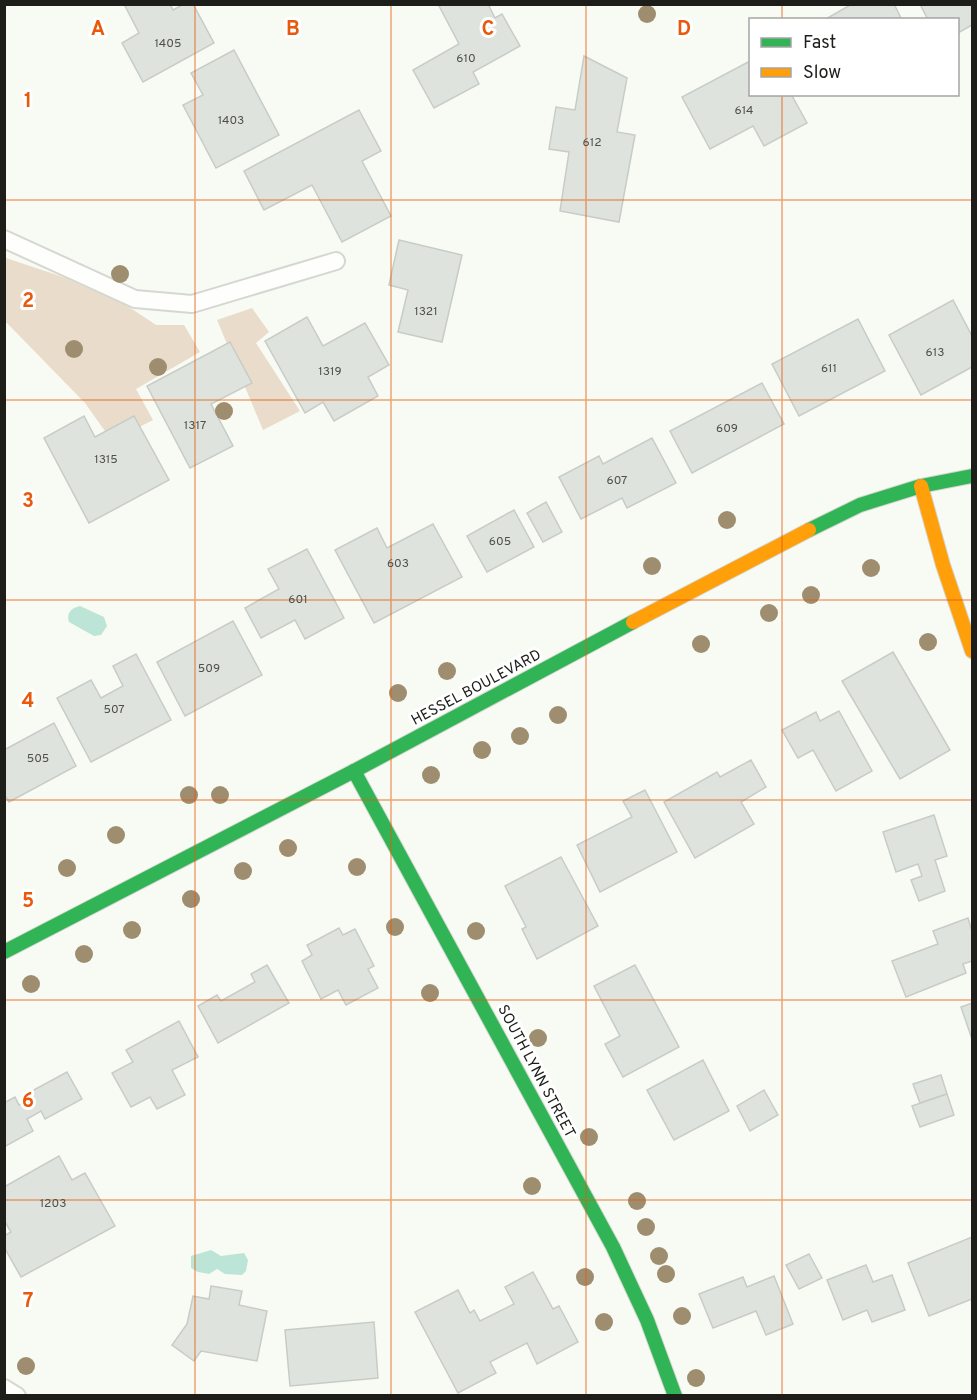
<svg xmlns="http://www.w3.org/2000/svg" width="977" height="1400" font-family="Overpass,sans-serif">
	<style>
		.green { fill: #e9dcca }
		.water { fill: #bce5d7 }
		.building { fill: #dfe3de; stroke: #c8ccc7; stroke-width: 1.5 }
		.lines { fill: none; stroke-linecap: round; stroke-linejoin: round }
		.lane-casing { stroke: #d5d7d1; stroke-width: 20 }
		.fast-casing { stroke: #d5d7d1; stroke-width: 16 }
		.slow-casing { stroke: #d5d7d1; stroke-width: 16 }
		.lane { stroke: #fefefd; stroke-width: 16 }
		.fast { stroke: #30b455; stroke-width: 14 }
		.slow { stroke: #ff9f0a; stroke-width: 14 }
		.tree { fill: #9e8e6f }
		.grid { fill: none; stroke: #e8590c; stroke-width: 1.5; stroke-opacity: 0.55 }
		.labels { text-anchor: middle; stroke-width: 6; stroke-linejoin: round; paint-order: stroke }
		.number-label { font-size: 12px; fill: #4e504c }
		.street-label { font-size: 15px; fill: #1d1e1a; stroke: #fff }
		.grid-label { font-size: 20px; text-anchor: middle; font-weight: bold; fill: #e8590c; stroke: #fff; stroke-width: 6; stroke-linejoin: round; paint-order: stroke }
	</style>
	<rect width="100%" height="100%" fill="#f8fbf4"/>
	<g class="green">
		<polygon points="6,258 63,277 126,305 156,325 184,325 200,352 136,389 153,420 112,441 85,403 5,321"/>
		<polygon points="252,308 269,332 256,343 300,411 263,430 217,320"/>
	</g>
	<g class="water">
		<path d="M 80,606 L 104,617 L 107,626 L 101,635 L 94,636 L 69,622 C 66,613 71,608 80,606 Z"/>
		<polygon points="211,1250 221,1256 244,1253 248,1260 246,1271 242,1275 225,1274 217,1269 209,1274 198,1272 191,1268 191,1256"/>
	</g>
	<g class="building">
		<polygon points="124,4 170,4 173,10 184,4 193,4 214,43 143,82 122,43 139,33"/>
		<polygon points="438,4 488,4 495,18 502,14 520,46 473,72 479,84 434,108 413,70 459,44"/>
		<polygon points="852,4 894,4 902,20 824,20"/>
		<polygon points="920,4 972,4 972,25 958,33 958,20 928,20"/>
		<polygon points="234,50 279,135 216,168 183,105 203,95 191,73"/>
		<polygon points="584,56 627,78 617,132 635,135 619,222 560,211 569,152 549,149 556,107 575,110"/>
		<polygon points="750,61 750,94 791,94 807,123 764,146 753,126 710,149 682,97"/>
		<polygon points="359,110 381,151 362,161 391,216 342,242 312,185 264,210 244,171"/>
		<polygon points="399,240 462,255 442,342 398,332 408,290 389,285"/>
		<polygon points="953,300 972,336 972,367 921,395 889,335"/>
		<polygon points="307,317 323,346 365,323 389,365 368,377 378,396 334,421 323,402 305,413 265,341"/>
		<polygon points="858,319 885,371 799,416 772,364"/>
		<polygon points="230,342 252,383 211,404 233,446 190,468 147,386"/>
		<polygon points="762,383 784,424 692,473 670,431"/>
		<polygon points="84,416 95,437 134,416 169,480 89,523 44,438"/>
		<polygon points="652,438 676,483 627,508 622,498 581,519 559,477 599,456 603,464"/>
		<polygon points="546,502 562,532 543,542 527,513"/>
		<polygon points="514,510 534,547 487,572 467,536"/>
		<polygon points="433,524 462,577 374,623 335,550 377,528 387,548"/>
		<polygon points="307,549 344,618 305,639 295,620 261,638 245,608 279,589 268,569"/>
		<polygon points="233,621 262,675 185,716 157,662"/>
		<polygon points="893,652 950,750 900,779 842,681"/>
		<polygon points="136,654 171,720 91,762 57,698 91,680 101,698 123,686 113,666"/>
		<polygon points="839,711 872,771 836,791 813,750 798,758 782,730 816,712 820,721"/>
		<polygon points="54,723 76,766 9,802 4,794 4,750"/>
		<polygon points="751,760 766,787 741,802 754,824 695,858 664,802 717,772 720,777"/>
		<polygon points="645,790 677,852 600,892 577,845 632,817 623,801"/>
		<polygon points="934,815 947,856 935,860 945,891 919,901 911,880 922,876 918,864 896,872 883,832"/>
		<polygon points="561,857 598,926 537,959 522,929 526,927 505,886"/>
		<polygon points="968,918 972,931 972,961 963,964 966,973 906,997 892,961 938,944 933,931"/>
		<polygon points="339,928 343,935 355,929 374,966 368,969 378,988 346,1005 338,990 321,999 302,961 312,955 307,945"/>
		<polygon points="267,965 289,1003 218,1043 198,1006 217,995 221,1001 255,982 251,974"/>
		<polygon points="635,965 679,1047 623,1077 605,1044 620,1036 594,986"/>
		<polygon points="972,1003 972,1039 961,1007"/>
		<polygon points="179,1021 198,1057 172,1070 185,1095 157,1109 150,1097 131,1107 112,1073 133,1062 126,1050"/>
		<polygon points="703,1060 729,1111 674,1140 647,1090"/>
		<polygon points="67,1072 82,1099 45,1119 41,1111 27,1119 33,1131 4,1147 4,1103 15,1097 19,1105 33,1098 30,1092"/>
		<polygon points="941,1075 947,1094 920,1103 913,1084"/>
		<polygon points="764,1090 778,1115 750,1131 737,1106"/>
		<polygon points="947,1094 954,1115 920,1127 912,1106"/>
		<polygon points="59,1156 72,1180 85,1173 115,1226 21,1277 4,1247 4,1236 11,1232 4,1220 4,1187"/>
		<polygon points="972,1237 972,1299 929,1316 908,1263"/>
		<polygon points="809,1254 822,1278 799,1289 786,1265"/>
		<polygon points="866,1265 873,1282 892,1275 905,1310 872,1322 867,1310 843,1320 827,1280"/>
		<polygon points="533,1272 553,1309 559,1306 578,1342 537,1364 527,1343 490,1362 496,1373 458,1393 415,1312 458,1290 470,1313 474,1310 480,1321 514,1304 505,1287"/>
		<polygon points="774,1276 793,1324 766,1335 756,1311 713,1328 699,1294 743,1277 747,1287"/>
		<polygon points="211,1286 242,1291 239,1305 267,1311 257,1361 201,1351 194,1361 172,1345 187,1324 193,1296 209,1299"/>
		<polygon points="374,1322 378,1378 290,1386 285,1330"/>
	</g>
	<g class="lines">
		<g class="lane-casing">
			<g id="lane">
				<polyline points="4,239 135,299 192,304 336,261"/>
				<polyline points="4,1388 17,1396"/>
			</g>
		</g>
		<g class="fast-casing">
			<g id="fast">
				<polyline points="809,530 860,505 921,486 972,476"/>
				<polyline points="354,771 613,1247 647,1320 675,1396"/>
				<polyline points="4,952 354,771 633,622"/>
			</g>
		</g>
		<g class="slow-casing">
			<g id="slow">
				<polyline points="921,486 943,565 972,651"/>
				<polyline points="633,622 809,530"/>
			</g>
		</g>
		<use href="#lane" class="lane"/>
		<use href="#fast" class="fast"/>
		<use href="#slow" class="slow"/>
	</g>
	<g class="tree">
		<circle cx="647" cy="14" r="9"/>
		<circle cx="120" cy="274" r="9"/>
		<circle cx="74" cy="349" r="9"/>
		<circle cx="158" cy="367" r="9"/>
		<circle cx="224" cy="411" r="9"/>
		<circle cx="727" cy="520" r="9"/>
		<circle cx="652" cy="566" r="9"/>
		<circle cx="871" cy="568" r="9"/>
		<circle cx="811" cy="595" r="9"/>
		<circle cx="769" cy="613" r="9"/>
		<circle cx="928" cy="642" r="9"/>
		<circle cx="701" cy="644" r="9"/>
		<circle cx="447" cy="671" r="9"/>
		<circle cx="398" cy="693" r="9"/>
		<circle cx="558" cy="715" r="9"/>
		<circle cx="520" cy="736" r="9"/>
		<circle cx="482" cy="750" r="9"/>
		<circle cx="431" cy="775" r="9"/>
		<circle cx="189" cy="795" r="9"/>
		<circle cx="220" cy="795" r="9"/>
		<circle cx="116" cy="835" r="9"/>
		<circle cx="288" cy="848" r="9"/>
		<circle cx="357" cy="867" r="9"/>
		<circle cx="67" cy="868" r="9"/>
		<circle cx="243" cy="871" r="9"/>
		<circle cx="191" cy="899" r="9"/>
		<circle cx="395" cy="927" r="9"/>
		<circle cx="132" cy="930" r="9"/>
		<circle cx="476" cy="931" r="9"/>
		<circle cx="84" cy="954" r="9"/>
		<circle cx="31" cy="984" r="9"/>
		<circle cx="430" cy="993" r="9"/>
		<circle cx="538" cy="1038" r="9"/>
		<circle cx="589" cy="1137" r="9"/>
		<circle cx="532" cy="1186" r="9"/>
		<circle cx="637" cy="1201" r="9"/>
		<circle cx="646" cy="1227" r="9"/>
		<circle cx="659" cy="1256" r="9"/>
		<circle cx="666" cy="1274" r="9"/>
		<circle cx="585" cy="1277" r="9"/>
		<circle cx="682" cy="1316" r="9"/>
		<circle cx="604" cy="1322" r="9"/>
		<circle cx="26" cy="1366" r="9"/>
		<circle cx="696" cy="1378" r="9"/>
	</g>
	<path class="grid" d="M 195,4 L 195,1396M 391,4 L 391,1396M 586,4 L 586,1396M 782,4 L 782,20M 782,94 L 782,1396M 4,200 L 972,200M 4,400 L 972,400M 4,600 L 972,600M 4,800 L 972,800M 4,1000 L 972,1000M 4,1200 L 972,1200"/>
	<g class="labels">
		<g class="number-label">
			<text x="168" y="47">1405</text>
			<text x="466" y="62">610</text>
			<text x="744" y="114">614</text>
			<text x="231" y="124">1403</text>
			<text x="592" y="146">612</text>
			<text x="426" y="315">1321</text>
			<text x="935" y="356">613</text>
			<text x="829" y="372">611</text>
			<text x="330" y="375">1319</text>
			<text x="195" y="429">1317</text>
			<text x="727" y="432">609</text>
			<text x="106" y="463">1315</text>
			<text x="617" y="484">607</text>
			<text x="500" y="545">605</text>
			<text x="398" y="567">603</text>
			<text x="298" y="603">601</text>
			<text x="209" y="672">509</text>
			<text x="114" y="713">507</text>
			<text x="38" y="762">505</text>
			<text x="53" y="1207">1203</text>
		</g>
		<g class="street-label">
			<text transform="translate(476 687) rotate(-28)" y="5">HESSEL BOULEVARD</text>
			<text transform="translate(537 1071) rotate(62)" y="5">SOUTH LYNN STREET</text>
		</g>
	</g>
	<g class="grid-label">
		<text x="98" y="35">A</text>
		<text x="293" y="35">B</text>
		<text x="488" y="35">C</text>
		<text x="684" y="35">D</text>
		<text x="28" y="107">1</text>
		<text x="28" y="307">2</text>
		<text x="28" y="507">3</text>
		<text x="28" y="707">4</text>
		<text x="28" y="907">5</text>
		<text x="28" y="1107">6</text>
		<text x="28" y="1307">7</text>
	</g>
	<rect width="977" height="1400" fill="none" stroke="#1d1e1a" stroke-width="12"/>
	<rect x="749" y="18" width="210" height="78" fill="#ffffff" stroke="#a5a5a3" stroke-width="1.5"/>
	<rect x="761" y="38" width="30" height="9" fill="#30b455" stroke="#a5a5a3" stroke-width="1.5"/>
	<text x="803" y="48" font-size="18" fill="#1d1e1a">Fast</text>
	<rect x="761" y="68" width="30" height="9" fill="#ff9f0a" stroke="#a5a5a3" stroke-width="1.5"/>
	<text x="803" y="78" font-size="18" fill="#1d1e1a">Slow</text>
</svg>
